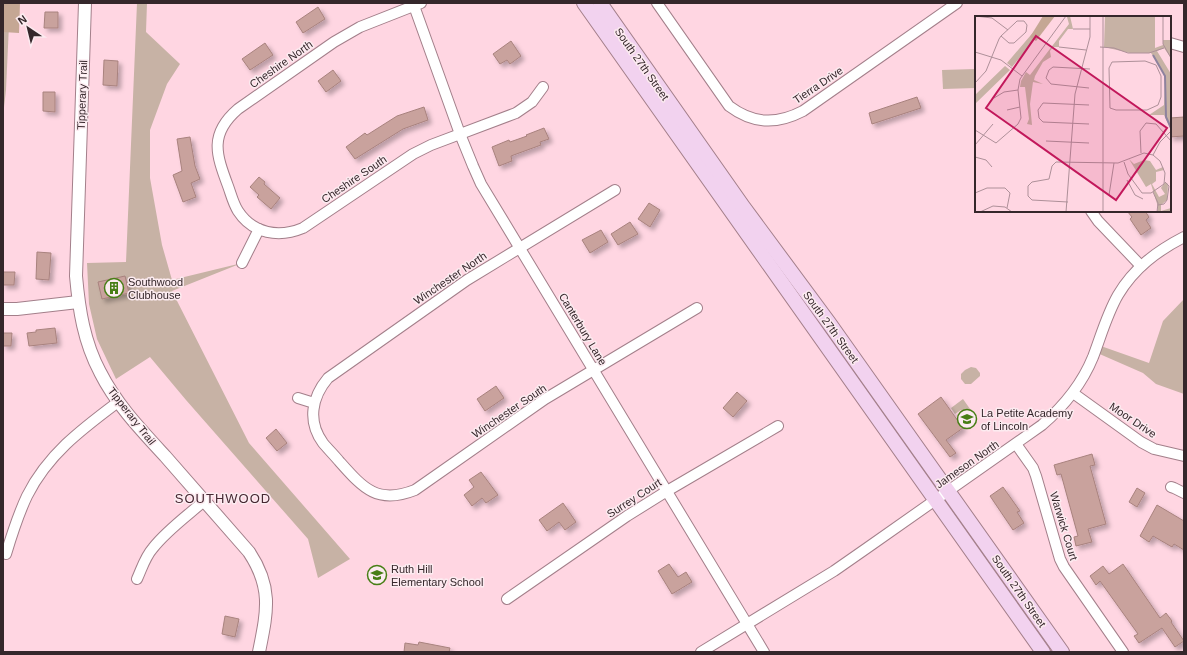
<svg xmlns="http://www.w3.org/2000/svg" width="1187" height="655" font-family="Helvetica,sans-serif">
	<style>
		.green { fill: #c7b2a5 }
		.forest { fill: #c5a794 }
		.building { fill: #c9a29d; stroke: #a8827e; filter: url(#shadow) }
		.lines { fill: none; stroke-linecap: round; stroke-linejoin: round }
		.minor-casing { stroke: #a37f8a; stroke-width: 12 }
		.tertiary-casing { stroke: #a37f8a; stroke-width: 14 }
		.secondary-casing { stroke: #a37f8a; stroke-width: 16 }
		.minor { stroke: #fff; stroke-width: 10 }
		.tertiary { stroke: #fff; stroke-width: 12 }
		.secondary { stroke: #f2d2ef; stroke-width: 14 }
		.labels { text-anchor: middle; stroke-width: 3; stroke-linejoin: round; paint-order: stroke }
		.street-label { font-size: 11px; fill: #35272b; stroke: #fcebf0 }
		.poi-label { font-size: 11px; fill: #35272b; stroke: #fcebf0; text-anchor: start }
		.quarter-label { font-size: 13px; letter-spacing: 1px; fill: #462832; stroke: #fcebf0 }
		.inset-river { fill: none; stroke: #8e829e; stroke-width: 2 }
		.inset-road { fill: none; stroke: #ae9099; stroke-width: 1 }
		.view { fill: #c2185b; fill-opacity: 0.15; stroke: #c2185b; stroke-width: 2 }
		.inset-edge { fill: none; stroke: #35272b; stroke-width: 2 }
	</style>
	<defs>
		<filter id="shadow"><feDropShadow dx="3.5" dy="3.5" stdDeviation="2" flood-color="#0004"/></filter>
	</defs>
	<rect width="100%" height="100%" fill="#ffd6e2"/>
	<g class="green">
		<polygon points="3,3 10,3 6,90 3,116"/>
		<polygon points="137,3 147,3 146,32 180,64 167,84 150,130 150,178 162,245 172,280 242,263 172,291 249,443 350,559 318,578 308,539 186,400 150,357 116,379 97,339 89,304 87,263 126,262"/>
		<polygon points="975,69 976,88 943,89 942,70"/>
		<polygon points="1184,299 1184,394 1156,384 1143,373 1095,352 1098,345 1149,363 1163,321"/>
		<polygon points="971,367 976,368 980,373 980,376 971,384 965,384 961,379 961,374 965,370"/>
		<polygon points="963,399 975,416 969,421 961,410 955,414 951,408"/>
	</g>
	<polygon class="forest" points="3,3 20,3 19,33 3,32"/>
	<g class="building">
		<polygon points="318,7 325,19 303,33 296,22"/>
		<polygon points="45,12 58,12 58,28 44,28"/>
		<polygon points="511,41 521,56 510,64 507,60 500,64 493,54"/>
		<polygon points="265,43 273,55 250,70 242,59"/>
		<polygon points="104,60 118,61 117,86 103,85"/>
		<polygon points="333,70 341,81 326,92 318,81"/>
		<polygon points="43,92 55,92 55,112 43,111"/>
		<polygon points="917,97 921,108 872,124 869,113"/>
		<polygon points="424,107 428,120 403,129 355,159 346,147 365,133 367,135 397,116"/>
		<polygon points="1184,117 1184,136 1170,137 1170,118"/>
		<polygon points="544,128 549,139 540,142 541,145 511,156 512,161 499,166 492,147 509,140 510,142 527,136 526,135"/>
		<polygon points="190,137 195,166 200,179 191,183 196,197 183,202 173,175 182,171 177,139"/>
		<polygon points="259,177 265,182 264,184 280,198 271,209 257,197 259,195 250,187"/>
		<polygon points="649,203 660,210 650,227 638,219"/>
		<polygon points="1127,211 1145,211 1149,217 1146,220 1151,228 1141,235 1130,219 1132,217"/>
		<polygon points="630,222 638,234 618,245 611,234"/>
		<polygon points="601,230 608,242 590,253 582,240"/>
		<polygon points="37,252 51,253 49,280 36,279"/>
		<polygon points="3,272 15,272 14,285 3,285"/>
		<polygon points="125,276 129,293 102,299 98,282"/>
		<polygon points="55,328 57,343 29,346 27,333 36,332 36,330"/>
		<polygon points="3,333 12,333 11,346 3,346"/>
		<polygon points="496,386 504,398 485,411 477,399"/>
		<polygon points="737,392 747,401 733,417 723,408"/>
		<polygon points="941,397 963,428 946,440 956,453 950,457 918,414"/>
		<polygon points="276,429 287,443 277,451 266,438"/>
		<polygon points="1092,454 1095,465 1090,466 1106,524 1088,529 1092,542 1076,546 1074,537 1078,536 1061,474 1057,475 1054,465"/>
		<polygon points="481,472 498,495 486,503 482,498 472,506 464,495 474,487 469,480"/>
		<polygon points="1003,487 1020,511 1017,512 1024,523 1013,530 990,496"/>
		<polygon points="1137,488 1145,493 1137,507 1129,502"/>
		<polygon points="563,503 576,522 565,530 559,522 547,531 539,520"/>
		<polygon points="1157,505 1184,521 1184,550 1174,544 1172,547 1153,536 1149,542 1140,536"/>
		<polygon points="669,564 678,577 686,572 692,582 672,594 658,571"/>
		<polygon points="1123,564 1160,618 1166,613 1172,621 1171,622 1184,641 1175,647 1162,628 1139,643 1134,636 1138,634 1100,581 1096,585 1090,576 1103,566 1109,574"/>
		<polygon points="225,616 239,619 235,637 222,634"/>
		<polygon points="419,642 450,648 449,652 404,652 405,643 418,645"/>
	</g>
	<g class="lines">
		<g class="minor-casing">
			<g id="minor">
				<polyline points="413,3 460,134 473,166 481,184 764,652"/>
				<path d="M 421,3 L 360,27 L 334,42 L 238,109 C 209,134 216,154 228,186 C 231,194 233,203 238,211 C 253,234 279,238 303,228 L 413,154 L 431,145 L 516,113 L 532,102 L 543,87"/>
				<path d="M 657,3 L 729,106 C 753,124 776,125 803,111 L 957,3"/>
				<polyline points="1170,43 1184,47"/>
				<path d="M 615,190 L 467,280 L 328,378 C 312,397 307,421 323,443 C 328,449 334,455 339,461 C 363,488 377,505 415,490 L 545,399 L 697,308"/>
				<polyline points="1091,211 1098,221 1141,266"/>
				<polyline points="242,263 259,229"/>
				<polyline points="1073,393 1141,442 1154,449 1184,456"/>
				<polyline points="298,398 314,403"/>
				<polyline points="1016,444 1033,468 1036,476 1060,559 1064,567 1123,652"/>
				<polyline points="1171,487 1174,488 1184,493"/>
				<path d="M 6,554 C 12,534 18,515 27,496 C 48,454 82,429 118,402"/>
				<path d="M 137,579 C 142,568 145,557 153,548 C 166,531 188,515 204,501"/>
				<polyline points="507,599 627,516 667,491 778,426"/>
				<path d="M 701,652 L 834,571 L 867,548 L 1042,425 C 1064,406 1082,384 1093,357 C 1101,336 1107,314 1118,295 C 1134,268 1157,251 1184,237"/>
			</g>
		</g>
		<g class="tertiary-casing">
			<g id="tertiary">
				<path d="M 85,3 L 76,276 C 79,310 84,342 100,372 C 116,404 141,430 165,456 C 193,488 221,520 249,552 C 273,588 267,612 259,652"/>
				<polyline points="3,309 17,309 78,302"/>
			</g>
		</g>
		<g class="secondary-casing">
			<g id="secondary">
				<polyline points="584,3 1043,652"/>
				<polyline points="600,3 744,208 829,323 1062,652"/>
			</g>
		</g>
		<use href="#minor" class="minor"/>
		<use href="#tertiary" class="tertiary"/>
		<use href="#secondary" class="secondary"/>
	</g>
	<defs>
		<g id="building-ring" transform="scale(1)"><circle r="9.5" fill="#fcebf0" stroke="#477e15" stroke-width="1.5"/><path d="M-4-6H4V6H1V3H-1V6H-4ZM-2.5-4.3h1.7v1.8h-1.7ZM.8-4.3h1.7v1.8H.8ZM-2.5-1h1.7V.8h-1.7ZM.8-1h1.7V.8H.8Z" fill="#477e15"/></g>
		<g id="school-ring" transform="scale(1)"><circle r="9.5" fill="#fcebf0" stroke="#477e15" stroke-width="1.5"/><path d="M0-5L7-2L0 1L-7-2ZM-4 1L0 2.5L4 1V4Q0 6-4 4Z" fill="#477e15"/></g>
	</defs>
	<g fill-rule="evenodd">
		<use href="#building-ring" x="114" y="288"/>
		<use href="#school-ring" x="967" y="419"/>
		<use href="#school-ring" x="377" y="575"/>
	</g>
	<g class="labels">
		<g class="street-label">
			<text transform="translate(281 64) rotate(-35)" y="4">Cheshire North</text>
			<text transform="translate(642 64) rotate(55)" y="4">South 27th Street</text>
			<text transform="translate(818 85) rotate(-34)" y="4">Tierra Drive</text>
			<text transform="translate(82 95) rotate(-88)" y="4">Tipperary Trail</text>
			<text transform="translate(354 179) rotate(-34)" y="4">Cheshire South</text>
			<text transform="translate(450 278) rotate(-34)" y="4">Winchester North</text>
			<text transform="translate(831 327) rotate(54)" y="4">South 27th Street</text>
			<text transform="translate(583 329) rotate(59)" y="4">Canterbury Lane</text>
			<text transform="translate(509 411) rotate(-34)" y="4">Winchester South</text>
			<text transform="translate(132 416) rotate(52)" y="4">Tipperary Trail</text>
			<text transform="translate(1133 420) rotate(34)" y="4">Moor Drive</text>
			<text transform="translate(967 464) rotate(-35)" y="4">Jameson North</text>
			<text transform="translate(634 498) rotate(-33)" y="4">Surrey Court</text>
			<text transform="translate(1064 526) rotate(73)" y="4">Warwick Court</text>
			<text transform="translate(1019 591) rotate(55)" y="4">South 27th Street</text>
		</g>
		<g class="poi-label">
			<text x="128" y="286">Southwood<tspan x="128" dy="13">Clubhouse</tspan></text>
			<text x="981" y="417">La Petite Academy<tspan x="981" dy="13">of Lincoln</tspan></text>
			<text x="391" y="573">Ruth Hill<tspan x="391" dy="13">Elementary School</tspan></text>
		</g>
		<g class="quarter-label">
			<text x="223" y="503">SOUTHWOOD</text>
		</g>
	</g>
	<g transform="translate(975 16)">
		<rect width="196" height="196" fill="#ffd6e2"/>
		<path d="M 72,0 L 79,0 L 37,51 L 32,47 ZM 95,0 L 98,13 L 93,13 L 84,25 L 84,31 L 78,31 L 75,35 L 76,41 L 68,46 L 60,60 L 59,64 L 68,68 L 58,66 L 55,88 L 57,109 L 52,108 L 54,103 L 50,71 L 45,71 L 46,65 L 51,56 L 55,59 L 94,8 L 92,1 ZM 130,0 L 180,0 L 180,32 L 188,29 L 188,24 L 195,24 L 196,20 L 196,42 L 189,32 L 182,35 L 196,58 L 196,114 L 189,99 L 174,99 L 189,89 L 190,59 L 176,37 L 155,37 L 129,31 ZM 30,50 L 35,54 L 0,88 L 0,79 ZM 154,143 L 159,148 L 169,144 L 175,145 L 181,154 L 188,151 L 189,154 L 181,156 L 181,165 L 177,168 L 184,181 L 190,178 L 186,172 L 190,166 L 193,168 L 192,184 L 186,189 L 186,195 L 196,192 L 196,196 L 182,196 L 183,191 L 176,168 L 171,171 Z" fill="#c7b2a5"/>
		<path d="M 68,0 L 80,0 L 61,25 L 55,21 Z" fill="#c5a794"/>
		<path class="inset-river" d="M 178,39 L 190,60 L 191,101 L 196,112"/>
		<path class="inset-road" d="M 0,0 L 17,2 L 33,14M 188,0 L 188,28 L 196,42M 98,13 L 115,13M 84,31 L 111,34M 125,31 L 139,32 L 153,37 L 174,37 L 189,32M 0,36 L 26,44 L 47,60M 137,46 L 170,45 L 181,49 L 186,60 L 186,81 L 183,89 L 172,94 L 141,94 L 135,92 L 134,52 ZM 0,67 L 11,55 L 24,23 L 26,20 L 40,7 L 42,5 L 49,5 L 52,9 L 51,16 L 39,27 L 34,27 L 26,20M 114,72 L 76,68 L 71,62 L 74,54 L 78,51 L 115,53M 19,82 L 29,76 L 43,74M 32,94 L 45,91M 114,108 L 68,106 L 64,102 L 63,94 L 68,87 L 114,89M 0,114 L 21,127 L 43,108 L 46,102 L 43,74 L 45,63 L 91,0M 71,125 L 114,127M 0,129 L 18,108M 166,137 L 165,115 L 171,107 L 181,108 L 196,125M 178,139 L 185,126 L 196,115M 0,141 L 11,144 L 17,151M 152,164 L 160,179 L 168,183M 178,176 L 183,187 L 182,196M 0,177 L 12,172 L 30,172 L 35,177 L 32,192M 134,179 L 139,147M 93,186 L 57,184 L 53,180 L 53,170 L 57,166 L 74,163 L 77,150 L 81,146 L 143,147 L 169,137 L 178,139 L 185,145 L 190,157 L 189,168 L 176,177 L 167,177 L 153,158 L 149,146M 183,189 L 189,188 L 192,184 L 194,170 L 190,166M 5,196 L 18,190 L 30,191 L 37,196M 91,196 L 100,78 L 115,21 L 115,0M 128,196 L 128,0"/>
		<path class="view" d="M 61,20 L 192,112 L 141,184 L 11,92 Z"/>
		<rect width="196" height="196" class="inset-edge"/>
	</g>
	<rect width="1187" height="655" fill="none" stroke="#35272b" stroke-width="8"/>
	<g transform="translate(28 28) rotate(325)" stroke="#fcebf0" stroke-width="3" paint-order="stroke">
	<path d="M0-3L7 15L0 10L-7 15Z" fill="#35272b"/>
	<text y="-6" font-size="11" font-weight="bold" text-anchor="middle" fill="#35272b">N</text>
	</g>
</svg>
